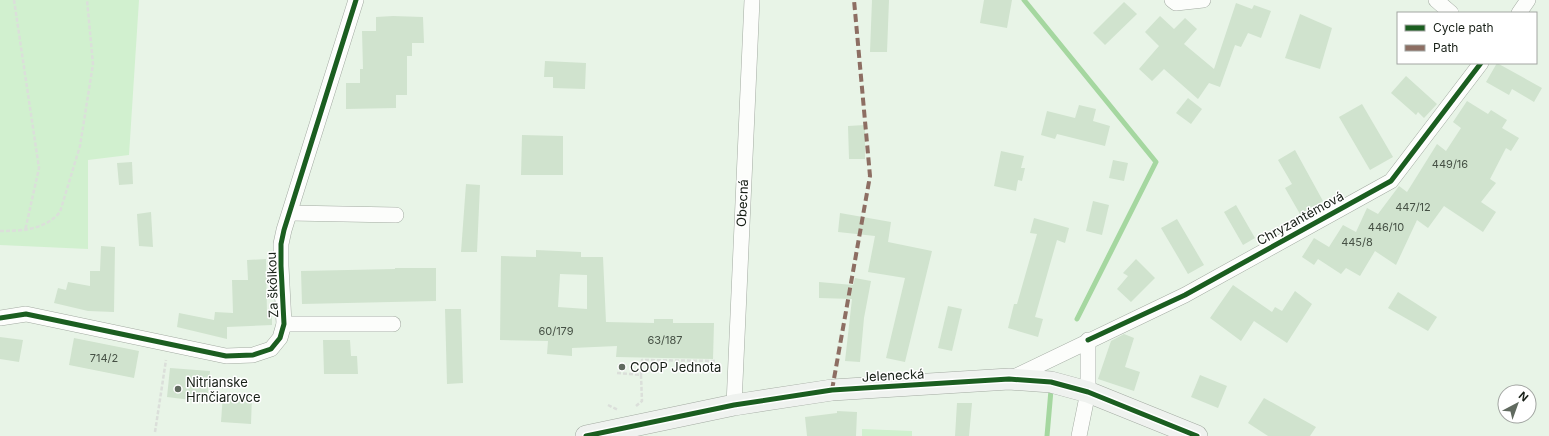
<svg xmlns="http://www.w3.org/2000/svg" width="1549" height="436" font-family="Inter,sans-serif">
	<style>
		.green { fill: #d1f0cf }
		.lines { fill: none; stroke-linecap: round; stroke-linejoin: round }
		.stream { stroke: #a5d7a0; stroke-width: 5 }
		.building { fill: #d0e3ce; fill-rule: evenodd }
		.street-casing { stroke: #a3aba2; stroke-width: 16 }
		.secondary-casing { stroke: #a3aba2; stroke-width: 22 }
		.path { stroke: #dbdfda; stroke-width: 2.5; stroke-dasharray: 4 2; stroke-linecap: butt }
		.street { stroke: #fcfdfb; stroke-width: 15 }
		.secondary { stroke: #eff2ef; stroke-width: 21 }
		.quiet { stroke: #8d6e63; stroke-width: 4; stroke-dasharray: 8 4; stroke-linecap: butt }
		.cycleway-casing { stroke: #fff; stroke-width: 8 }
		.cycleway { stroke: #1b5e20; stroke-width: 5 }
		.poi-dot { fill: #606a5f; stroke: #fff; stroke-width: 1.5 }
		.labels { text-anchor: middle; stroke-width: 3; stroke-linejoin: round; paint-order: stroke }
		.number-label { font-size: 11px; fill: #455044 }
		.street-label { font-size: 13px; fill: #171f16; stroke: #fff }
		.poi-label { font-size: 13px; fill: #171f16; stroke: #fff; text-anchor: start }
	</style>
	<rect width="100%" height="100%" fill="#e8f4e7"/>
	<g class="green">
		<polygon points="0,0 139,0 129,155 88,160 88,249 0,245"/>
		<polygon points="862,429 912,431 912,436 862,436"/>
	</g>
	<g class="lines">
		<g class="stream">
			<polyline points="1024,0 1156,162 1077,319"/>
			<polyline points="1047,436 1051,390"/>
		</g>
	</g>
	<g class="building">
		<polygon points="872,0 889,0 887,52 870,52"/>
		<polygon points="984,0 1012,0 1007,28 980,23"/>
		<polygon points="1124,2 1137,14 1105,45 1093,33"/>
		<polygon points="1236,3 1252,9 1254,5 1271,11 1261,38 1248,33 1241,47 1235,45 1220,87 1209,83 1198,99 1164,69 1152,81 1139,69 1159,46 1145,32 1160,16 1174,29 1185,18 1197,29 1184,44 1214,69"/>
		<polygon points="1300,14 1332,28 1320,69 1285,58"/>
		<polygon points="393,16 423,17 424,43 412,43 412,56 407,56 407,95 396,95 396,108 346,109 346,83 360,83 360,69 363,69 362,31 376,31 376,17"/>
		<polygon points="545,61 586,63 585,89 553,88 553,77 544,77"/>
		<polygon points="1497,63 1542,88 1534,102 1512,89 1509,95 1486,82"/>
		<polygon points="1406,76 1437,104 1424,118 1418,112 1416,115 1391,93"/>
		<polygon points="1188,98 1202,109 1191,124 1176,113"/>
		<polygon points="1467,101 1488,114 1491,110 1507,120 1502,128 1519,138 1511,151 1506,148 1490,179 1496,183 1481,202 1496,212 1483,232 1444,206 1428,228 1417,220 1396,265 1375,251 1360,276 1346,268 1341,274 1318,259 1314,265 1302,257 1314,238 1329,247 1343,225 1356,232 1367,208 1378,214 1399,186 1407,192 1437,144 1446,151 1461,128 1453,122"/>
		<polygon points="1362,104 1393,157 1370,170 1339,117"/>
		<polygon points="1079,105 1096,109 1093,121 1110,126 1105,146 1057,134 1055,139 1041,135 1047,111 1075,118"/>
		<polygon points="865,125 865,159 849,159 848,126"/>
		<polygon points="522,135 563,136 563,175 521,175"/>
		<polygon points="1295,150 1323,201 1300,214 1285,188 1292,184 1278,160"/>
		<polygon points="1001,151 1024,156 1021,168 1025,168 1022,181 1018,180 1016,191 994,186"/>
		<polygon points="1113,160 1128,163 1124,181 1109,178"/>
		<polygon points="132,162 133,184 119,185 117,163"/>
		<polygon points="466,184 480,185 477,252 461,252"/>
		<polygon points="1093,201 1109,205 1102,235 1086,231"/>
		<polygon points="1236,205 1255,238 1243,245 1224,212"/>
		<polygon points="151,212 153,247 139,246 137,214"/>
		<polygon points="840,213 891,222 888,242 932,251 905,362 886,358 905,278 868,272 875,236 838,232"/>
		<polygon points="1034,218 1069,228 1065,243 1057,240 1035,317 1043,319 1038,337 1008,328 1014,304 1017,304 1037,234 1030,233"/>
		<polygon points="1177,219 1204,265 1188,274 1161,228"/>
		<polygon points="101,246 115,247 114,312 88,311 54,303 58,288 66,290 68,282 90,286 90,271 100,271"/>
		<path d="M 536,250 L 581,252 L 581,257 L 603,257 L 606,322 L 654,323 L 654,319 L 673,319 L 673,323 L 714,323 L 713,359 L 616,357 L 617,346 L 572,348 L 572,356 L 547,354 L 548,341 L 500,340 L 501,256 L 536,257 ZM 560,274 L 587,275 L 587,309 L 558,307 Z"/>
		<polygon points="266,259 267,315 272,316 272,325 227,327 227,339 177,327 179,313 214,320 215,312 233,313 232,280 248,280 247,260"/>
		<polygon points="1136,259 1155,278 1131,302 1117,289 1128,276 1123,273"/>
		<polygon points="395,268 436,268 436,301 302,304 301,271 395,269"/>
		<polygon points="855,278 871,281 864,318 860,362 845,361 852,299 819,298 819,282 853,285"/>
		<polygon points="1233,285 1272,312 1275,307 1282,311 1295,291 1312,304 1287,343 1254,321 1241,341 1210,318"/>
		<polygon points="1398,292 1437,317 1428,331 1388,308"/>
		<polygon points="948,306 962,309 952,351 938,348"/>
		<polygon points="445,309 461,309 463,383 447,384"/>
		<polygon points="1124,334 1134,338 1125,367 1140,372 1134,391 1098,379 1111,341"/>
		<polygon points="0,337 23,340 19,362 0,359"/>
		<polygon points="74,338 139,351 134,378 69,365"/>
		<polygon points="323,340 350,340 351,356 357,356 358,374 324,374"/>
		<polygon points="170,368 210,371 207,402 167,397"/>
		<polygon points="1200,375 1227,386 1218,408 1191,397"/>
		<polygon points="223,393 252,395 251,424 221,422"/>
		<polygon points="1264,398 1316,427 1310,436 1268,436 1248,423"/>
		<polygon points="957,403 972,403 969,436 955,436"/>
		<polygon points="837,411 857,412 856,436 807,436 805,417 837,413"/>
	</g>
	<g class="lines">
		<g class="street-casing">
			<g id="street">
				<polyline points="1172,0 1176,3 1203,0"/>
				<polyline points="1436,0 1451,13"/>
				<polyline points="1519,13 1528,0"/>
				<polyline points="290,213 396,215"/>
				<polyline points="0,318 26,314 226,356 253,355 271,349 280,338 284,324 281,266 281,244 284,230 356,0"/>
				<polyline points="284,324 393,324"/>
				<polyline points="1010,379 1185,295 1391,181 1481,63"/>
				<polyline points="734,405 752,0"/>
				<polyline points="1079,436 1088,392 1088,340"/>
			</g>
		</g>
		<g class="secondary-casing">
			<polyline id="secondary" points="586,436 734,405 832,390 1009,379 1051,382 1088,392 1197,436"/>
		</g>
		<g class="path">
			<polyline points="14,0 39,168 25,231"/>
			<path d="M 0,231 C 21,231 45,230 60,212 L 80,146 L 93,64 L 87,0"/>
			<polyline points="617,373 641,375 642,401 636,406"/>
			<polyline points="641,375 642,360 716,361"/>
			<polyline points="608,405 618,410"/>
			<polyline points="155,432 166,360"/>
		</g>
		<use href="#street" class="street"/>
		<use href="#secondary" class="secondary"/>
		<polyline class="quiet" points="832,390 870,176 854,0"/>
		<g class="cycleway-casing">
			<g id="cycleway">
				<polyline points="0,318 26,314 226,356 253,355 271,349 280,338 284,324 281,266 281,244 284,230 356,0"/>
				<polyline points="1088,340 1185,295 1391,181 1481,63"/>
				<polyline points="586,436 734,405 832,390 1009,379 1051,382 1088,392 1197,436"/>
			</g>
		</g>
		<use href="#cycleway" class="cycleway"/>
	</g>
	<g class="poi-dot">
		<circle cx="622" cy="367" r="4"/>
		<circle cx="178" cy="389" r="4"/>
	</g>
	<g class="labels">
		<g class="number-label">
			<text x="1450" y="168">449/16</text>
			<text x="1413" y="211">447/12</text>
			<text x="1386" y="231">446/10</text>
			<text x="1357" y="246">445/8</text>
			<text x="556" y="335">60/179</text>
			<text x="665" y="344">63/187</text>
			<text x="104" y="362">714/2</text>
		</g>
		<g class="street-label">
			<text transform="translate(742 203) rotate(-87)" y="5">Obecná</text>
			<text transform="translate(1300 218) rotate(-29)" y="5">Chryzantémová</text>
			<text transform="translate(272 285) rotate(-92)" y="5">Za škôlkou</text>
			<text transform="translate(893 375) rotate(-3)" y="5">Jelenecká</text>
		</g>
		<g class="poi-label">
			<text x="630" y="372">COOP Jednota</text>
			<text x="186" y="387">Nitrianske<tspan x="186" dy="15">Hrnčiarovce</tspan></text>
		</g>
	</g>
	<rect x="1397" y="12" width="140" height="52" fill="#ffffff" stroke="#a2a5a2"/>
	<rect x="1405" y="25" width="20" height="6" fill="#1b5e20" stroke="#a2a5a2"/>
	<text x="1433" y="32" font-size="12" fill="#171f16">Cycle path</text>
	<rect x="1405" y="45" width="20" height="6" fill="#8d6e63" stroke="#a2a5a2"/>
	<text x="1433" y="52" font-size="12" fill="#171f16">Path</text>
	<g transform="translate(1517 404) rotate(41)"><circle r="19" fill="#ffffff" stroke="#a2a5a2"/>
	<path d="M0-3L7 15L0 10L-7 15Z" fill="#606a5f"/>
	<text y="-6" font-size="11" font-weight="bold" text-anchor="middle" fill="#171f16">N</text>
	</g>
</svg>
